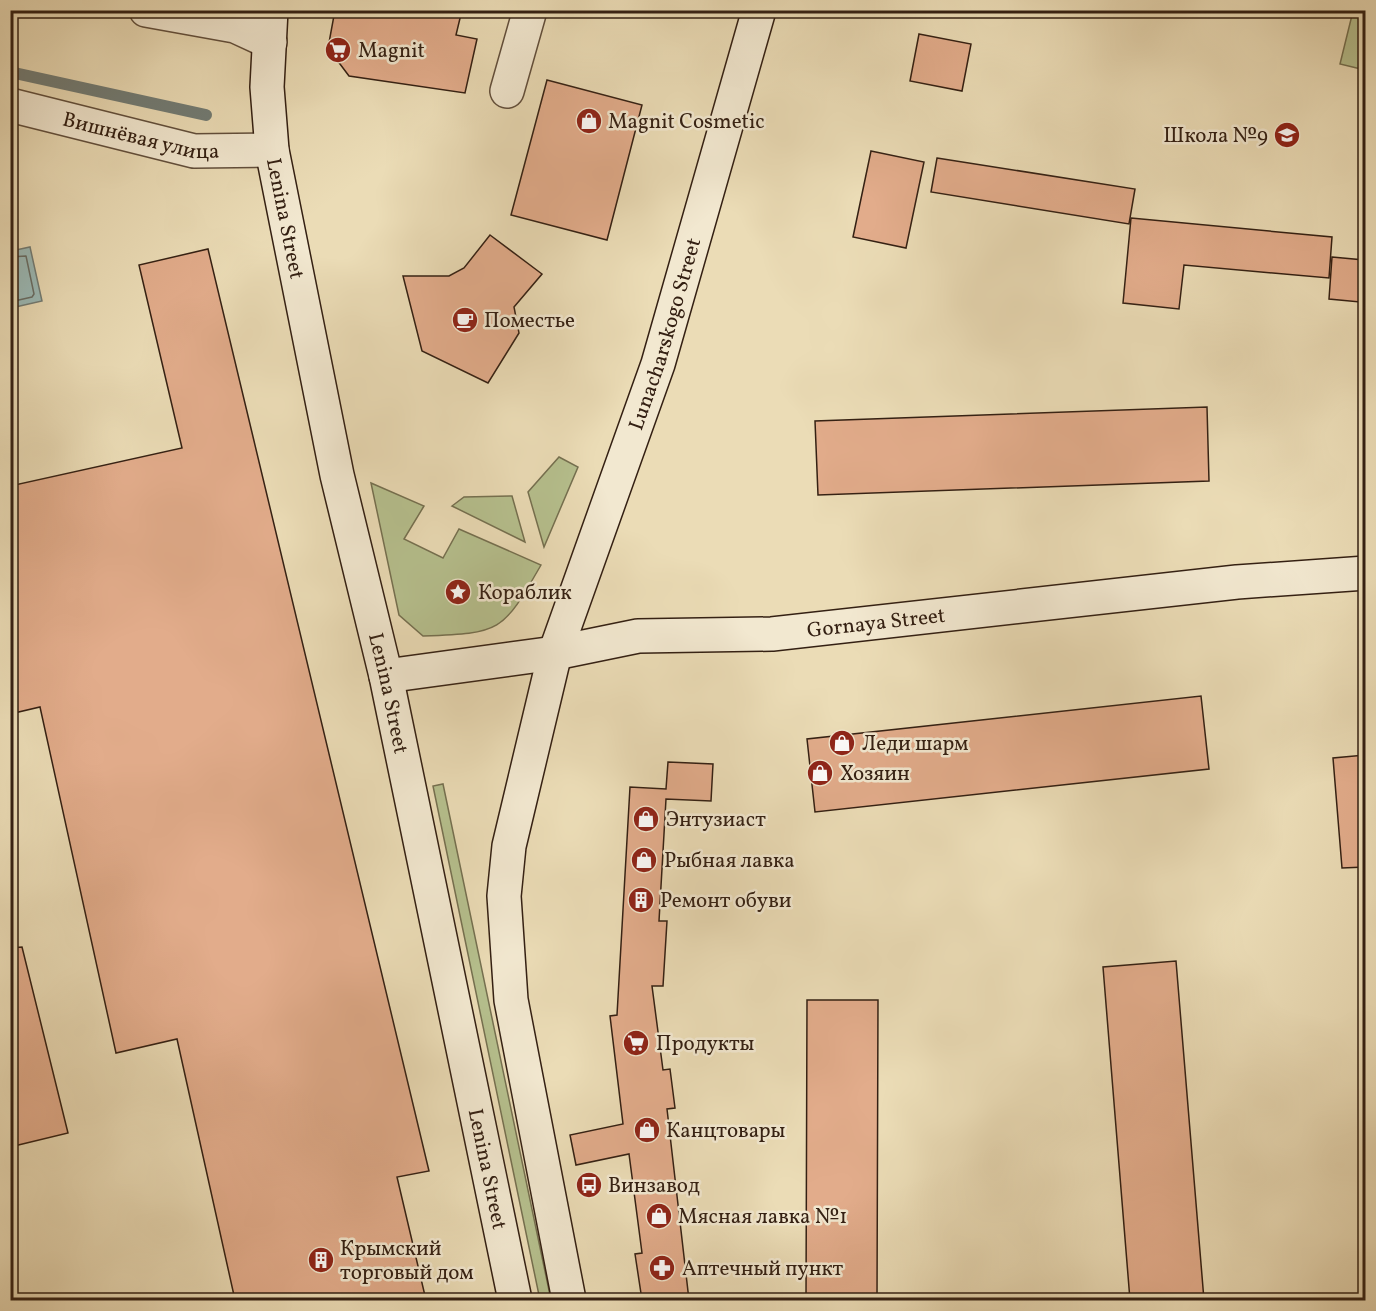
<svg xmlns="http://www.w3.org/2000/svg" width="1376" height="1311" font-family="Vollkorn,serif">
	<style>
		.green { fill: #b6c08e; stroke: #757050; stroke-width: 1.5 }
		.water { fill: #9bbab7; stroke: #727c75; stroke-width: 1.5 }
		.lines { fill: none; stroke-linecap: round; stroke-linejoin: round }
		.shore { stroke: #686d65; stroke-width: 1.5 }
		.stream { stroke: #727c75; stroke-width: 12 }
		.building { fill: #e2ac8b; stroke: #342013; stroke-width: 1.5 }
		.street-casing { stroke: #624f3c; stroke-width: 36 }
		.secondary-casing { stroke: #342013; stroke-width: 36 }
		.street { stroke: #f2e8d0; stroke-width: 33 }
		.secondary { stroke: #f2e8d0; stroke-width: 33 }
		.labels { text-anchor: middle; stroke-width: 5; stroke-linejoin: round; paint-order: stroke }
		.poi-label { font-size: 21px; fill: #342013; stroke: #f2e8d0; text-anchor: start }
		.street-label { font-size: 21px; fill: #342013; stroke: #f2e8d0 }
	</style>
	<rect width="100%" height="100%" fill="#ebdcb6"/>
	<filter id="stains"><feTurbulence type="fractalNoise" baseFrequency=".00333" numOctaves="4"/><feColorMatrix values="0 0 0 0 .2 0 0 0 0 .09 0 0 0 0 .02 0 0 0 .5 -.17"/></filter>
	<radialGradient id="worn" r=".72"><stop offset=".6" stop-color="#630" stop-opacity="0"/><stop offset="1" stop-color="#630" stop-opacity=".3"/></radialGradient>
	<g class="green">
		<polygon points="1353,11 1365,11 1365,70 1340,64"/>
		<polygon points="559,457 578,467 544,547 528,492"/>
		<path d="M 371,483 L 424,506 L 404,539 L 443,558 L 459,529 L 541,565 C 502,633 501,633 423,636 L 399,615 Z"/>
		<polygon points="512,496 525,542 452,506 464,497"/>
		<polygon points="443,784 551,1300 540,1300 433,786"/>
	</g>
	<polygon class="water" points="30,247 42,301 11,308 11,251"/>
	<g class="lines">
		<polyline class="shore" points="10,257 26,256 34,294 32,297 10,302"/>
		<polyline class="stream" points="10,72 206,115"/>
	</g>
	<g class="building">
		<polygon points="335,10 462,10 456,35 477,39 465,93 349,76 328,48"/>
		<polygon points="919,34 971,44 962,91 910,81"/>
		<polygon points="547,80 642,105 607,240 511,215"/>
		<polygon points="871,151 924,162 906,248 853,237"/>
		<polygon points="937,158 1135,189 1129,224 931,192"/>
		<polygon points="1131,218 1332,237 1329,278 1184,265 1179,309 1123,303"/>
		<polygon points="490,235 542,274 514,307 519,333 488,383 422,351 403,276 449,276 464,268"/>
		<polygon points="208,249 429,1171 397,1177 426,1300 235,1300 177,1039 116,1053 40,707 10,714 10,486 182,448 139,265"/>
		<polygon points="1332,257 1364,260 1360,302 1329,299"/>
		<polygon points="1207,407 1209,481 818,495 815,421"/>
		<polygon points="1201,696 1209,769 815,812 807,739"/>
		<polygon points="1365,755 1365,867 1342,868 1333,758"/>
		<polygon points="668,762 713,764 711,801 666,799 659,921 667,921 663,986 652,986 663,1070 670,1069 675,1108 667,1109 689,1300 642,1300 635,1254 642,1253 629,1154 576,1165 570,1135 623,1124 610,1016 617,1015 630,787 666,789"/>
		<polygon points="22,947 68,1133 10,1147 10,948"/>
		<polygon points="1176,961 1204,1300 1130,1300 1103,967"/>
		<polygon points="807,1000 878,1000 877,1300 806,1300"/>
	</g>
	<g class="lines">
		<g class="street-casing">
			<g id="street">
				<polyline points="146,10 235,26 270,42"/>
				<polyline points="507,91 530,10"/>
				<path id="s1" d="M 10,105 L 194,151 L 272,150"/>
			</g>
		</g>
		<g class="secondary-casing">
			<g id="secondary">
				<path id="s2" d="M 271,10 L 267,87 L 272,150 L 337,475 L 386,676 L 515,1300"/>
				<path id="s3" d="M 386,676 L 555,653 L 638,636 L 772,634 L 1237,582 L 1366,573"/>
				<path id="s4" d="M 569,1300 L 511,1000 L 504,896 L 509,846 L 555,653 L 658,364 L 759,10"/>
			</g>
		</g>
		<use href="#street" class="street"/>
		<use href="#secondary" class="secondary"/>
	</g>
	<defs>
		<g id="supermarket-disc" transform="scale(1.35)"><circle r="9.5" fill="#8f2418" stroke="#f2e8d0"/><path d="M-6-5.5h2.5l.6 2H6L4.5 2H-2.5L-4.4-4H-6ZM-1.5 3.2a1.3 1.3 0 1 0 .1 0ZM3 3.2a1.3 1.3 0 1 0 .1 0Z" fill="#fff"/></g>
		<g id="shop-disc" transform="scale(1.35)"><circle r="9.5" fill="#8f2418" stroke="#f2e8d0"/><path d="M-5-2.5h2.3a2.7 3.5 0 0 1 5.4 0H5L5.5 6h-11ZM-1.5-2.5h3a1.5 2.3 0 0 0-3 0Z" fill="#fff"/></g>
		<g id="school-disc" transform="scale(1.35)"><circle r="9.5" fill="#8f2418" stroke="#f2e8d0"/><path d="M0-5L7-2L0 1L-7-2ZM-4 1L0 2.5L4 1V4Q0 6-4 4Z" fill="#fff"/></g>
		<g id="cafe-disc" transform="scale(1.35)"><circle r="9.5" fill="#8f2418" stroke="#f2e8d0"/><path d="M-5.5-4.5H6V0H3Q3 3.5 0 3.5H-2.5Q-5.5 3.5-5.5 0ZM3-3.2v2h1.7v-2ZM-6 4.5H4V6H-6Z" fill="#fff"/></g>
		<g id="sight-disc" transform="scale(1.35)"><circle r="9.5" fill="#8f2418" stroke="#f2e8d0"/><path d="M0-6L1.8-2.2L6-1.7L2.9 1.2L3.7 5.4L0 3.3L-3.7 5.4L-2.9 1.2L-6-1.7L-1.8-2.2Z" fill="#fff"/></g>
		<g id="building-disc" transform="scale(1.35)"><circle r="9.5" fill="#8f2418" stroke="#f2e8d0"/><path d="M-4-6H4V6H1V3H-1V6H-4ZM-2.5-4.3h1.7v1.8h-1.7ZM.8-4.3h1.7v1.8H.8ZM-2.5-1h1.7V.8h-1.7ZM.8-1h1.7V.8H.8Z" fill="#fff"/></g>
		<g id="bus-disc" transform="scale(1.35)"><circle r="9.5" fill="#8f2418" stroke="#f2e8d0"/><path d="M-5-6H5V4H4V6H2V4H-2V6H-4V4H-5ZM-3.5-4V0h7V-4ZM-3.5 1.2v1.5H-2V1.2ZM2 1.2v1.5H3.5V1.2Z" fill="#fff"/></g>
		<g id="pharmacy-disc" transform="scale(1.35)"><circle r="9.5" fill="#8f2418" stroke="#f2e8d0"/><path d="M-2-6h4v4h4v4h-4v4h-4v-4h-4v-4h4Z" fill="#fff"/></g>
	</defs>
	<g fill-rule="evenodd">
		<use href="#supermarket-disc" x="338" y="50"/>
		<use href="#shop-disc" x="589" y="121"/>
		<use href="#school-disc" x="1287" y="135"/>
		<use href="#cafe-disc" x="465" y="320"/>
		<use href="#sight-disc" x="458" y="592"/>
		<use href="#shop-disc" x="842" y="743"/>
		<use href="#shop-disc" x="820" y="773"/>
		<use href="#shop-disc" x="646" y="819"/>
		<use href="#shop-disc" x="644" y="860"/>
		<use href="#building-disc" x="641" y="900"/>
		<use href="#supermarket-disc" x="636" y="1043"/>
		<use href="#shop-disc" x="647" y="1130"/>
		<use href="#bus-disc" x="589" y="1185"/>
		<use href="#shop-disc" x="659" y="1216"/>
		<use href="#building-disc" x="321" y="1260"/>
		<use href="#pharmacy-disc" x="662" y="1268"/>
	</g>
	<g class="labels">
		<g class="poi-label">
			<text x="358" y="57">Magnit</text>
			<text x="608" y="128">Magnit Cosmetic</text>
			<text x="1268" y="142" text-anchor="end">Школа №9</text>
			<text x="484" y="327">Поместье</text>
			<text x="478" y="599">Кораблик</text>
			<text x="862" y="750">Леди шарм</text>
			<text x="840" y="780">Хозяин</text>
			<text x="666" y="826">Энтузиаст</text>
			<text x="664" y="867">Рыбная лавка</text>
			<text x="660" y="907">Ремонт обуви</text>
			<text x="656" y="1050">Продукты</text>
			<text x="666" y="1137">Канцтовары</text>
			<text x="608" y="1192">Винзавод</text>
			<text x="678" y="1223">Мясная лавка №1</text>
			<text x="340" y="1255">Крымский<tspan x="340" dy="24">торговый дом</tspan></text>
			<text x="682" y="1275">Аптечный пункт</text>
		</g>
		<g class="street-label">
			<text dy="7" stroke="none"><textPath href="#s1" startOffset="135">Вишнёвая улица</textPath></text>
			<text dy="7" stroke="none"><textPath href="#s2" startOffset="210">Lenina Street</textPath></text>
			<text dy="7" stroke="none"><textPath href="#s4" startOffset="996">Lunacharskogo Street</textPath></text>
			<text dy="7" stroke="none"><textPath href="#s3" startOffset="494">Gornaya Street</textPath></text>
			<text dy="7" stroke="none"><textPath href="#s2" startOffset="696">Lenina Street</textPath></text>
			<text dy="7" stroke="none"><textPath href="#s2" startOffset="1182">Lenina Street</textPath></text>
		</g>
	</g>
	<rect width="1376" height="1311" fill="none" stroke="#ebdcb6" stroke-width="36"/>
	<rect x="12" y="12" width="1352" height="1287" fill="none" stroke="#342013" stroke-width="3"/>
	<rect x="18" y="18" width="1340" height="1275" fill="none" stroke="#342013" stroke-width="1.5"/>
	<rect width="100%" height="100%" filter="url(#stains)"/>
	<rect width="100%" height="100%" fill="url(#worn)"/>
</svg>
